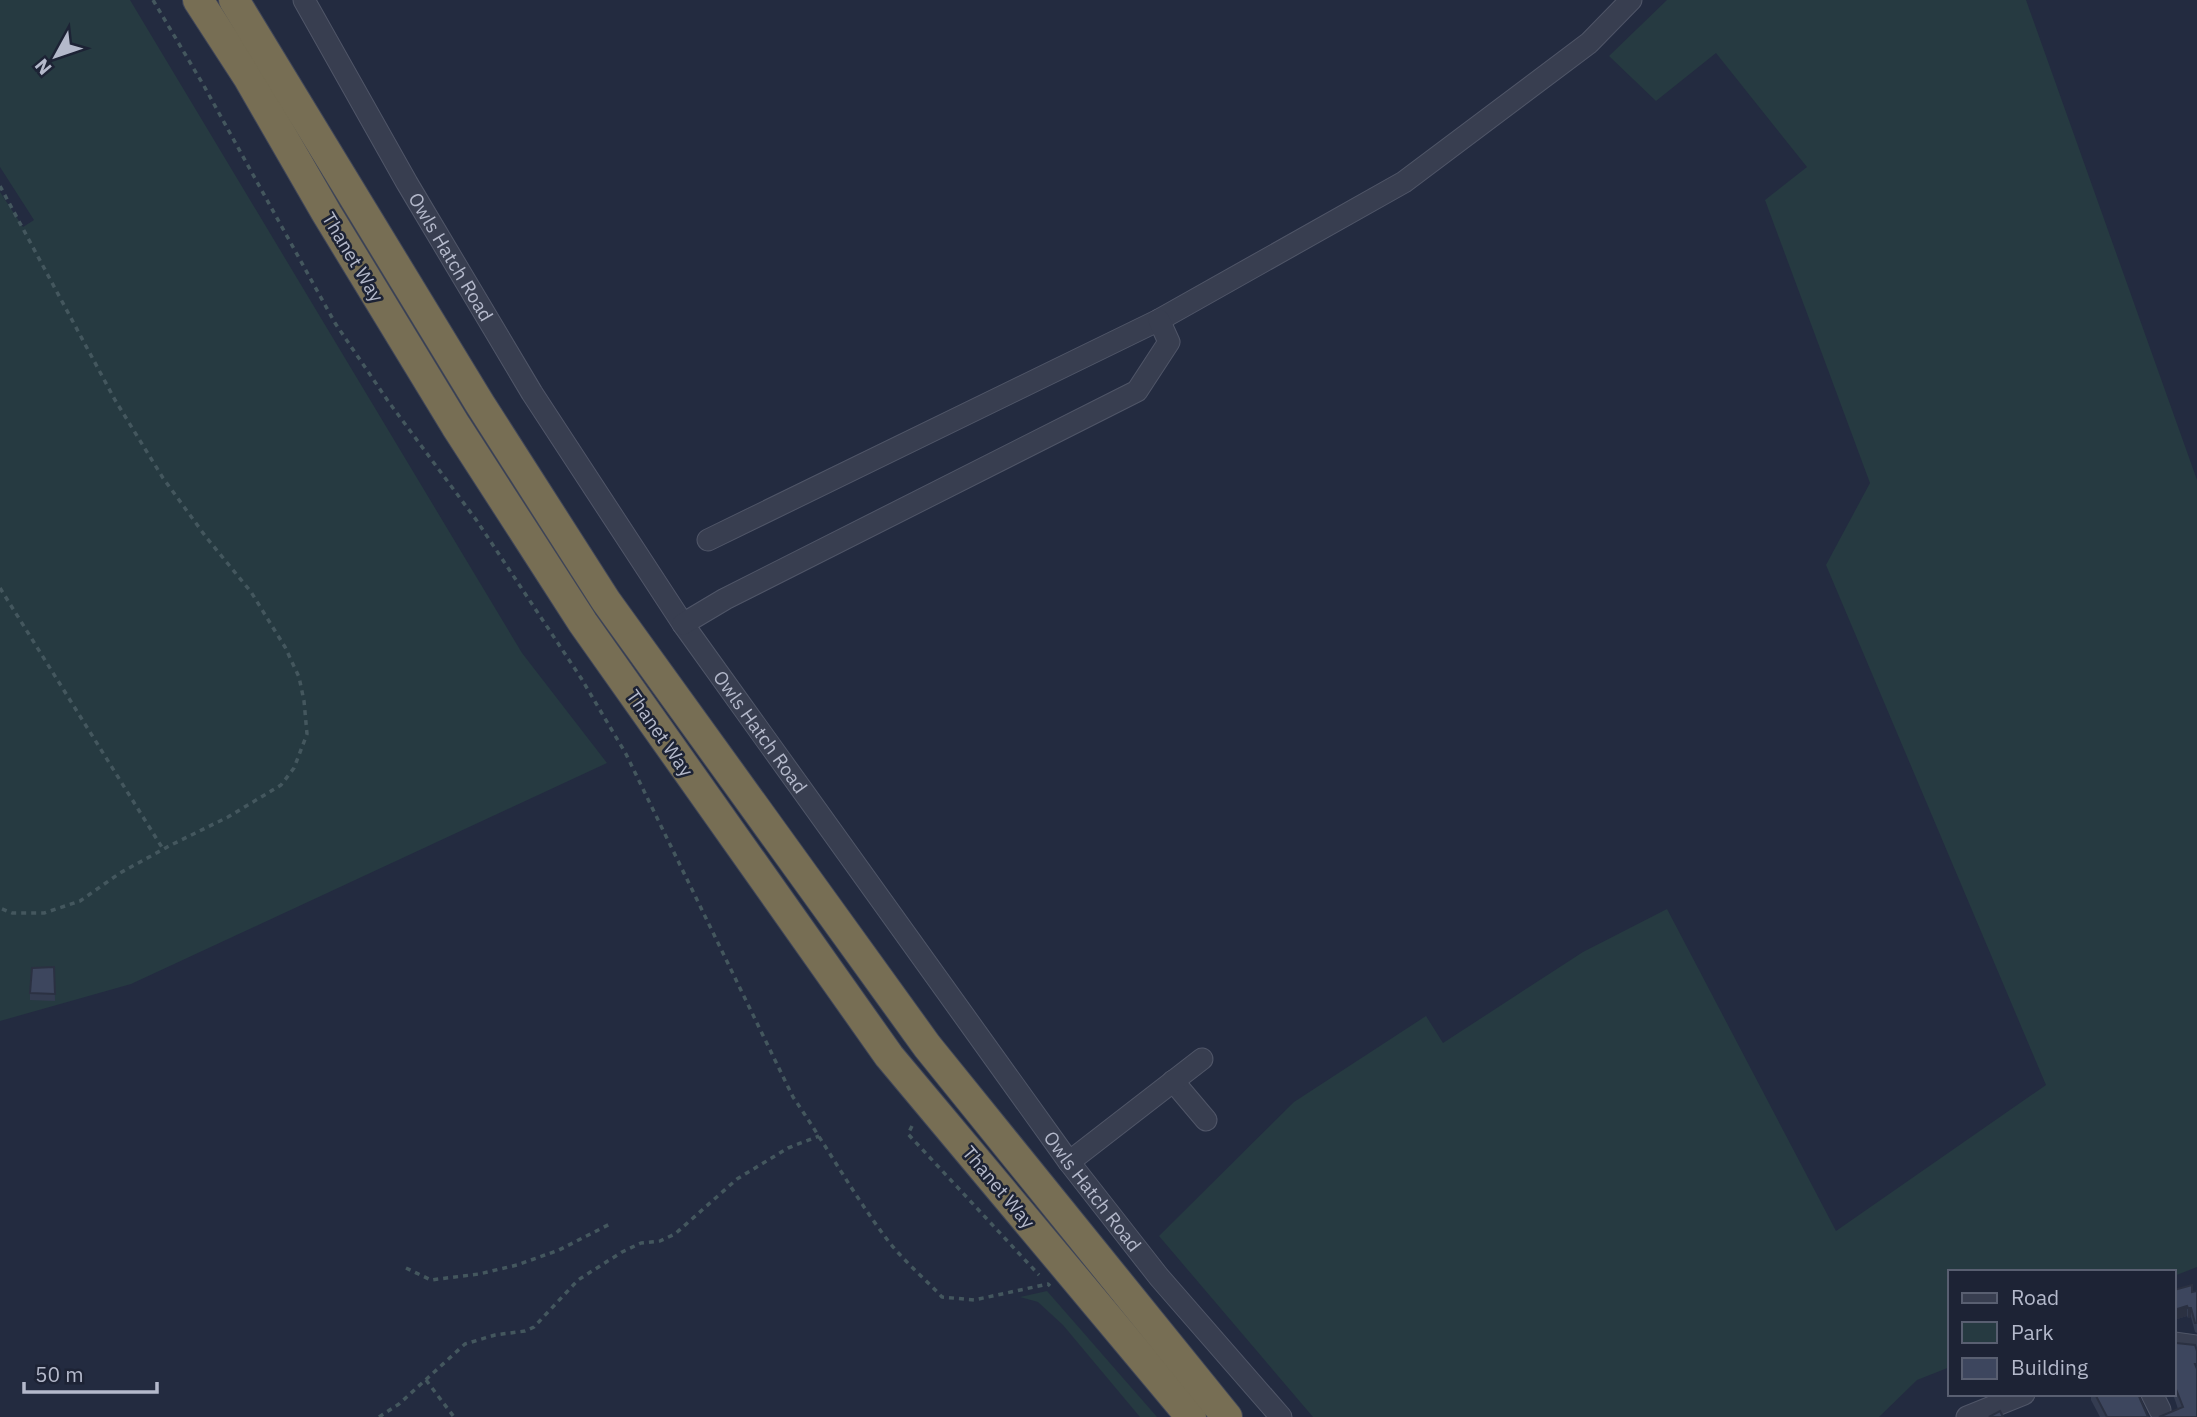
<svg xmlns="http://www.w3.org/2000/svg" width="2197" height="1417" font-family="'IBM Plex Sans',sans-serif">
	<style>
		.green { fill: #263a41 }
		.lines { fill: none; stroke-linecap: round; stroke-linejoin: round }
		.minor-casing { stroke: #505668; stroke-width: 23 }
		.highway-casing { stroke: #404658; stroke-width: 32 }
		.path { stroke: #44575e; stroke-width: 3.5; stroke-dasharray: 5 5; stroke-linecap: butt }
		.minor { stroke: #383e50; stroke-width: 21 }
		.highway { stroke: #776e54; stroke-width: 30 }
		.wall { fill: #343c51 }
		.shaded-wall { fill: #2b3142 }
		.building { fill: #3d465e; stroke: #2b3142; stroke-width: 2 }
		.labels { text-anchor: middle; stroke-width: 5; stroke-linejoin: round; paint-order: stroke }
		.street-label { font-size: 19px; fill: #b4b9cb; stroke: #1d2335 }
	</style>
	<rect width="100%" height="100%" fill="#232b40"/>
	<g class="green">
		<polygon points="0,0 130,0 522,653 607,763 131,984 0,1021 0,192 23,227 34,220 0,167"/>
		<polygon points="1667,0 2026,0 2197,480 2197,1267 2174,1276 2174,1272 1950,1272 1950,1367 1917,1380 1879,1417 1313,1417 1159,1236 1294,1102 1426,1016 1443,1043 1583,952 1667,909 1836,1231 2046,1085 1826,565 1870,483 1765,200 1807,167 1716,53 1656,101 1609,56"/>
		<polygon points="1047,1291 1157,1417 1140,1417 1063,1325 1038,1302 1020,1297"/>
	</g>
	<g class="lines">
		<g class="minor-casing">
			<g id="minor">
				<path id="s1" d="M 304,0 L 407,183 L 532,393 L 683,624 L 1069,1162 L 1159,1277 L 1281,1417"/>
				<polyline points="708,540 1159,320 1404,182 1589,43 1631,0"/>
				<polyline points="683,624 725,599 1137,391 1169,342 1159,320"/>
				<polyline points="1173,1081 1206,1120"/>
				<polyline points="1069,1162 1202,1059"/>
				<polyline points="2174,1343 2197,1346"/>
				<polyline points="2152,1394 2160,1410"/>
				<polyline points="1967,1417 2024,1394"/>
			</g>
		</g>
		<g class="highway-casing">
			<g id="highway">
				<polyline points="198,0 248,77 327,214 456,426 583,623 889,1056 1191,1417"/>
				<polyline points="234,0 480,404 606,601 927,1046 1227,1417"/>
			</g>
		</g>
		<g class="path">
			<path d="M 153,0 L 204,86 L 335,323 L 388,401 L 477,521 L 581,678 L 626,754 L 793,1097 C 826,1145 854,1196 889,1242 C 905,1262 925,1279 942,1297 L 974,1300 L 1048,1284 L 1050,1286"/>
			<polyline points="0,186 115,400 163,478 206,537 251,592 285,647 299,677 304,701 307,734 294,768 281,785 228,817 171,845 120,873 80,901 44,913 12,913 0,908"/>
			<polyline points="0,588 163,849"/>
			<polyline points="912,1126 908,1134 1039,1275"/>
			<polyline points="406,1268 431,1280 479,1274 517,1265 559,1250 610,1224"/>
			<polyline points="426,1380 454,1417"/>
			<polyline points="379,1417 399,1404 465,1344 495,1335 525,1331 534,1327 578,1280 622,1252 641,1243 660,1241 675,1234 737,1179 788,1148 819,1136"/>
		</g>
		<use href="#minor" class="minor"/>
		<use href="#highway" class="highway"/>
	</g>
	<g class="wall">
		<polygon points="54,967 55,1001 30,1000 30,993"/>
		<polygon points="2174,1290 2192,1292 2197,1291 2197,1333 2195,1332 2191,1317 2188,1318 2187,1316 2174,1320"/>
		<polygon points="2174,1343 2197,1417 2178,1409 2173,1394 2174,1394"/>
		<polygon points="2091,1394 2138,1394 2148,1417 2100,1417 2091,1400"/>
	</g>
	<g class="shaded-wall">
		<polygon points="2187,1306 2187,1316 2174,1320 2174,1310"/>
		<polygon points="2188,1308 2191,1308 2191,1317 2188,1318"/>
	</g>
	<g class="building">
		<polygon points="54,967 55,994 30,993 32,968"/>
		<polygon points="2192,1285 2192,1292 2197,1291 2197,1323 2195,1323 2191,1308 2188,1308 2187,1306 2174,1310 2174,1290"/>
		<polygon points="2174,1343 2176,1343 2195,1345 2197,1351 2197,1364 2195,1364 2197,1369 2197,1417 2159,1417 2183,1407 2174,1384"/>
		<polygon points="2095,1394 2138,1394 2148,1417 2107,1417"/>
		<polygon points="2000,1411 2003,1417 1989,1417"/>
	</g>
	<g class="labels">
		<g class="street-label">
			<text dy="7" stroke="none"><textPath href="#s1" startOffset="296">Owls Hatch Road</textPath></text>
			<text transform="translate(353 257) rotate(59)" y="7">Thanet Way</text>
			<text dy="7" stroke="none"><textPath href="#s1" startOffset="863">Owls Hatch Road</textPath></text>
			<text transform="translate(660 733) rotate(55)" y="7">Thanet Way</text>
			<text transform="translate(999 1187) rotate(50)" y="7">Thanet Way</text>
			<text dy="7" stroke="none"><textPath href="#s1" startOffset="1430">Owls Hatch Road</textPath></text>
		</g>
	</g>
	<rect x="1948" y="1270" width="228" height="126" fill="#1d2335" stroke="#595f71" stroke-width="2"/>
	<rect x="1962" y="1293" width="35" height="10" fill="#383e50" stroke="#595f71" stroke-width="2"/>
	<text x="2011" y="1305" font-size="21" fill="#b4b9cb">Road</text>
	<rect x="1962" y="1322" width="35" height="21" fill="#263a41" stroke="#595f71" stroke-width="2"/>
	<text x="2011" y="1340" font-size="21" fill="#b4b9cb">Park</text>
	<rect x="1962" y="1358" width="35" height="21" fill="#3d465e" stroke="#595f71" stroke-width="2"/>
	<text x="2011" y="1375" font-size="21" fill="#b4b9cb">Building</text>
	<g transform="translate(56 56) rotate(230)" stroke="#1d2335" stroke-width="5" paint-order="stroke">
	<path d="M0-5L12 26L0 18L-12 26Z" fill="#b4b9cb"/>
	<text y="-10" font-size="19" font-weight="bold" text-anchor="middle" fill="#b4b9cb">N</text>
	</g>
	<path d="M24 1382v10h133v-10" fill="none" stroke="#b4b9cb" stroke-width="3.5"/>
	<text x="35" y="1382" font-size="21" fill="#b4b9cb" stroke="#1d2335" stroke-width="5" paint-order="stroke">50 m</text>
</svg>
